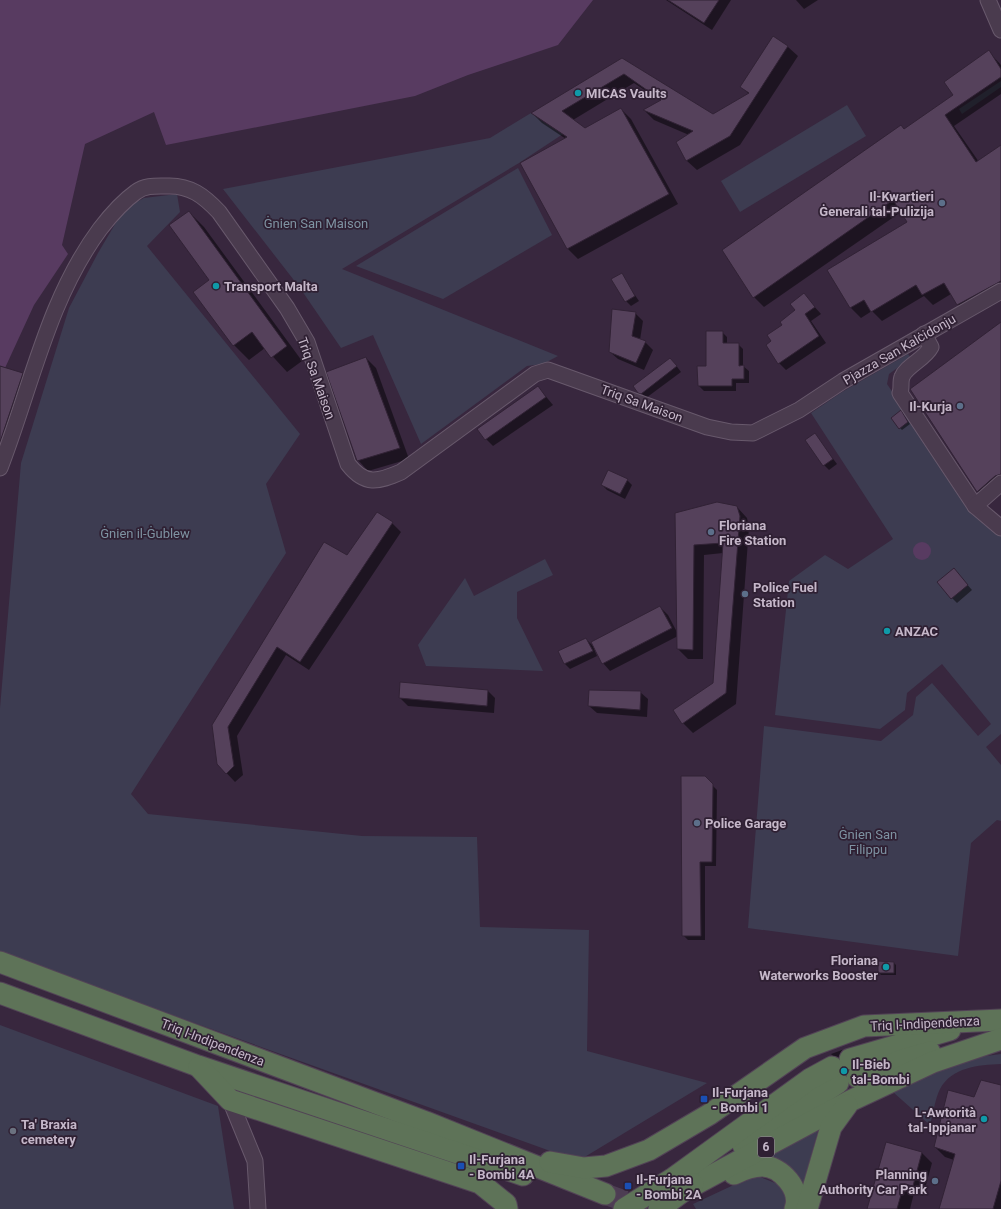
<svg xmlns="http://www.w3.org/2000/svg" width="1001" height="1209" font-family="Roboto,sans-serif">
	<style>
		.green { fill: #3d3c51 }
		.water { fill: #583b61 }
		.shadow { fill: #0007 }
		.building { fill: #55415b; stroke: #312235 }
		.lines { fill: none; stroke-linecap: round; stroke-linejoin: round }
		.highway-tunnel { stroke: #4d3d53; stroke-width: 21; stroke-dasharray: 21 10; stroke-linecap: butt }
		.minor-casing { stroke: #68596c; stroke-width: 17 }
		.highway-casing { stroke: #524356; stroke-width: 23 }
		.minor { stroke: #4a3b4e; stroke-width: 15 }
		.highway { stroke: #5e7358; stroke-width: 21 }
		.culture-dot { fill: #0f9aa8; stroke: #2f2033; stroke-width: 1.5 }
		.service-dot { fill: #5c6f8a; stroke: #2f2033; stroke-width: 1.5 }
		.transit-dot { fill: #1a4fb4; stroke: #2f2033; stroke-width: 1.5 }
		.worship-dot { fill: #6b7280; stroke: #2f2033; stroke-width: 1.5 }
		.labels { text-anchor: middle; stroke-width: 3.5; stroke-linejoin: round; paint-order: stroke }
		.shield { fill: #2f2033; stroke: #988a9c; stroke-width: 1 }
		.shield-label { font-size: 12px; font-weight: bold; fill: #c5b7c9 }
		.poi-label { font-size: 13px; font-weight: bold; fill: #c5b7c9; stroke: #2f2033; text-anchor: start }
		.park-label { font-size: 13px; fill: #7e93a2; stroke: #2f2033 }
		.street-label { font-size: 13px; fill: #c5b7c9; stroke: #2f2033 }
	</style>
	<rect width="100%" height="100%" fill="#38273e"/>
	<g class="green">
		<polygon points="1001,81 1001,87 962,114 959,109"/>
		<polygon points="847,105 866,136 740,212 721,181"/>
		<polygon points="531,113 563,134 519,163 342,269 558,356 543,364 527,366 421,444 373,335 341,348 300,288 223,189 490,138"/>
		<polygon points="518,168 552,235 443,299 356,266"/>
		<polygon points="177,194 180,212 147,246 300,434 266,484 286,553 131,794 148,814 362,836 477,837 480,927 589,930 587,1051 707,1083 578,1161 0,953 0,708 21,463 69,308 98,253 124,209 144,198"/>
		<polygon points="908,354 911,358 889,374 887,384 967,503 1001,536 1001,734 986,747 1001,765 1001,821 997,820 971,843 958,956 748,928 764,726 881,741 913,715 916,697 932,683 978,736 991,724 942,664 907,693 905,710 880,729 775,715 789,581 825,555 848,569 893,539 811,413 842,392"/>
		<polygon points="545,559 553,575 517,592 517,618 543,671 426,666 418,645 465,578 474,596"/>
		<polygon points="0,1025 218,1106 234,1209 0,1209"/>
		<path d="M 1001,1054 L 1001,1064 C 978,1065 952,1067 940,1089 C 935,1099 933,1114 930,1125 L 893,1092 L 957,1060 Z"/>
		<polygon points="819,1127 800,1195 755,1160"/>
		<polygon points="755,1175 785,1187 788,1209 696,1209 693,1204"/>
	</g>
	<g class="water">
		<polygon points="0,0 593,0 558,45 468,75 415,96 166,145 154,112 85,144 62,245 68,254 34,305 5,368 0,366"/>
		<circle cx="922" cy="551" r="9"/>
	</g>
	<g class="shadow">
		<polygon points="666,0 731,0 712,30"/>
		<polygon points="796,0 818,0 804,9"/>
		<polygon points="773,37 788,47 798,56 740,145 697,170 687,161 677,142 689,135 654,120 645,111 661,101 634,83 573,120 585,129 621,109 631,119 678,204 578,259 568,249 521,164 566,139 542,123 533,114 622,59 713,115 749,94 741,87"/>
		<polygon points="989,52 1001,65 1001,94 954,126 979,162 1001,147 1001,297 968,315 958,305 951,294 933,305 924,296 882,321 872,311 861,318 851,308 829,270 908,223 901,212 764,307 754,297 901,126 905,130 954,95"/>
		<polygon points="189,212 204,227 302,361 287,372 265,348 249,360 234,345"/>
		<polygon points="621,275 639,301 631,306 626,301"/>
		<polygon points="804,295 821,314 811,321 826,343 786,370 779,363 773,341 796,311"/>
		<polygon points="635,313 643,321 640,340 645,342 653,350 644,370 618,359 610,352"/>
		<polygon points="1001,324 1001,490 988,501 978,491 911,389"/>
		<polygon points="722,332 727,337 727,344 738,344 743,349 743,366 749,371 749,383 736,383 736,391 704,391 699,386"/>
		<polygon points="366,358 376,368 409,459 368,471 358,460"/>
		<polygon points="675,364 681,372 646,398 635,386"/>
		<polygon points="0,370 23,374 30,381 13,432 0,428"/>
		<polygon points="538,387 553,405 493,446 486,439"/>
		<polygon points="903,414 910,424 902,430 900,428"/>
		<polygon points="815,435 837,464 829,470 824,465"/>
		<polygon points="627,480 632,485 625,499 607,490 602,485"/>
		<polygon points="737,507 747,518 749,527 736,704 693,733 683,723 714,684 723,553 704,555 703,659 688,659 678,649 678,636 610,671 603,663 660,607 668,615 678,634 676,514"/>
		<polygon points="392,523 401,532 309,670 286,655 237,736 243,775 235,782 218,764 213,725 347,557"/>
		<polygon points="958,574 972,590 957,603 952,598"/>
		<polygon points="586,639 593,646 597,656 570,669 565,664 559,651"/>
		<polygon points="488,691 495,698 494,713 408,706 400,698"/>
		<polygon points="640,692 648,699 647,717 597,713 589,706"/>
		<polygon points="704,777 717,790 716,866 705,866 705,940 688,940 683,935"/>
		<polygon points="894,963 896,965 896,975 881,975 879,973"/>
		<polygon points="842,1050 847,1055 843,1061 837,1060 831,1054"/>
		<polygon points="1001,1086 1001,1209 940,1209 954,1160 945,1157 935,1147 974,1098"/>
		<polygon points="922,1153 932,1163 923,1196 914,1193 910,1209 868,1209"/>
	</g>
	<g class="building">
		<polygon points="668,0 719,0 704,23"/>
		<polygon points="773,36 788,46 730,136 686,161 676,142 693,131 643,110 661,100 624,74 562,111 585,128 621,108 669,194 567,249 520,163 567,137 531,113 622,58 713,114 749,93 740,87"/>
		<polygon points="989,50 1001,69 1001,77 945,115 976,162 1001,145 1001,281 957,305 944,283 922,295 916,285 871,312 864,300 850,308 827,270 907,222 893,200 753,298 722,250 901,125 904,129 953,95 944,82"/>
		<polygon points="189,211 287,346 271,358 252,332 233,346 193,292 209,280 169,225"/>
		<polygon points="622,273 635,296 625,302 611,279"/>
		<polygon points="804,293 815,307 805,314 819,336 778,364 766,345 771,341 767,335 782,325 780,322 795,310 790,304"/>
		<polygon points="612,309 636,312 632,336 646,341 636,363 609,352"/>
		<polygon points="1001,322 1001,474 995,476 977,492 910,389"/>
		<polygon points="706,331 723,331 723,343 739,343 739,366 744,365 744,379 732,379 732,386 698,386 697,366 706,366"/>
		<polygon points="366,357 400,448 357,461 326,372"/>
		<polygon points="670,358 677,366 641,394 638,393 633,386"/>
		<polygon points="0,366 23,373 0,442"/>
		<polygon points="538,386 546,397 485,440 477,429"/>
		<polygon points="901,410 908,422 899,429 891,418"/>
		<polygon points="815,433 833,459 823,466 805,440"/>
		<polygon points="608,470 628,479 620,494 601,485"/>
		<polygon points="717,502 737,506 740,516 726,693 682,724 673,710 713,683 723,543 694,545 693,650 677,649 675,513"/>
		<polygon points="377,512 393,522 300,662 277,647 228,727 234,766 226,774 217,764 212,725 324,542 347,555"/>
		<polygon points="954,568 968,585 951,599 937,582"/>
		<polygon points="660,606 672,628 602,664 591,642"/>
		<polygon points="586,638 593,651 564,664 558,651"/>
		<polygon points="400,682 488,690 487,706 399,698"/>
		<polygon points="589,690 641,691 640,710 588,706"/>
		<polygon points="681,776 705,776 713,784 712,862 700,862 701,936 682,936"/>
		<polygon points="878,961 894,962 894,973 878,973"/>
		<polygon points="981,1080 1001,1085 1001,1181 993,1209 939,1209 955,1154 934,1147 948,1090 974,1097"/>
		<polygon points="886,1142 922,1152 913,1186 904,1184 897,1209 867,1209"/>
	</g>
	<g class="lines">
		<polyline class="highway-tunnel" points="605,1194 647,1209"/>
		<g class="minor-casing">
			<g id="minor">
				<polyline points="988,0 1001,30"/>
				<path d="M 924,334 L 931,347 C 925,359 906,366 902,377 C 900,382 902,388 900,393 L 975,506 L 1001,528"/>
				<path d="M 0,468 C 31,388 48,299 100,229 C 110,216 122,202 136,192 C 145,185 156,186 167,186 C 190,185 204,196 219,212 L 287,308 L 307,342 L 348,464 C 365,486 378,482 401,472 L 535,374 L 548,370 L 707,427 L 731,432 L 753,433 L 799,410 L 843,381 L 1001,291"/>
				<polyline points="975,506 1001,483"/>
				<polyline points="230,1100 255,1161 258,1209"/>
			</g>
		</g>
		<g class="highway-casing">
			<g id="highway">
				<polyline points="0,962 426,1122 605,1194"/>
				<polyline points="0,993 198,1066 523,1175"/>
				<polyline points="850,1059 950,1030"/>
				<polyline points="199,1067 230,1100 480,1183 506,1204 507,1209"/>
				<polyline points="857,1077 905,1059 930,1052"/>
				<polyline points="743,1145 838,1083"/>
				<polyline points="550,1162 584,1168 606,1166 649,1150 710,1114 805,1048 864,1026 1001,1020"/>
				<path d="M 734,1174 C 742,1170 752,1166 762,1166 C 781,1166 802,1190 795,1209"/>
				<polyline points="681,1192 850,1101 933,1062 1001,1039"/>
				<polyline points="624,1209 672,1179 810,1079 832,1067"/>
				<polyline points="659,1209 693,1184"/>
				<polyline points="807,1209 831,1127 847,1105"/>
			</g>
		</g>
		<use href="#minor" class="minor"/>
		<use href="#highway" class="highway"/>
	</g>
	<g class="culture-dot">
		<circle cx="578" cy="93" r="4"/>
		<circle cx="216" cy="286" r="4"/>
		<circle cx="887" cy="631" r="4"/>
		<circle cx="886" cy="967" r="4"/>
		<circle cx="844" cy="1071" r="4"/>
		<circle cx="984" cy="1119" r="4"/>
	</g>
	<g class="service-dot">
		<circle cx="942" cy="203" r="4"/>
		<circle cx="960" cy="406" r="4"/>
		<circle cx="711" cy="532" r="4"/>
		<circle cx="745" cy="594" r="4"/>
		<circle cx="697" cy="823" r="4"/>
		<circle cx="935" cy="1181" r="4"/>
	</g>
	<g class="transit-dot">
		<rect x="700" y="1095" width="8" height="8" rx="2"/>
		<rect x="457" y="1162" width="8" height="8" rx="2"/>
		<rect x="624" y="1182" width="8" height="8" rx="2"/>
	</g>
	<circle class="worship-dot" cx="13" cy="1131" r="4"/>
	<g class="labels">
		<rect class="shield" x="758" y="1137" width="16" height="20" rx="3"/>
		<g class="shield-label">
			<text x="766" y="1151">6</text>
		</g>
		<g class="poi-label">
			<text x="586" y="98">MICAS Vaults</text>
			<text x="934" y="201" text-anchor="end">Il-Kwartieri<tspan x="934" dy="15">Ġenerali tal-Pulizija</tspan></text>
			<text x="224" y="291">Transport Malta</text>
			<text x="952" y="411" text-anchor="end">Il-Kurja</text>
			<text x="719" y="530">Floriana<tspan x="719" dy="15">Fire Station</tspan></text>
			<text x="753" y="592">Police Fuel<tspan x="753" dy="15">Station</tspan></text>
			<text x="895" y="636">ANZAC</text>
			<text x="705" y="828">Police Garage</text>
			<text x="878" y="965" text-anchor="end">Floriana<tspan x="878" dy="15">Waterworks Booster</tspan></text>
			<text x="852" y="1069">Il-Bieb<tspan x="852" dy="15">tal-Bombi</tspan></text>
			<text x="712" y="1097">Il-Furjana<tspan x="712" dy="15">- Bombi 1</tspan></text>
			<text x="976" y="1117" text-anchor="end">L-Awtorità<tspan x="976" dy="15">tal-Ippjanar</tspan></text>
			<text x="21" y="1129">Ta' Braxia<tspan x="21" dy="15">cemetery</tspan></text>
			<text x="469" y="1164">Il-Furjana<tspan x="469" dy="15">- Bombi 4A</tspan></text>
			<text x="927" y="1179" text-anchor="end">Planning<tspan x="927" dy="15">Authority Car Park</tspan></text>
			<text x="636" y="1184">Il-Furjana<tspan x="636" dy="15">- Bombi 2A</tspan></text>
		</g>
		<g class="park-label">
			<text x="316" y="228">Ġnien San Maison</text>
			<text x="145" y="538">Ġnien il-Ġublew</text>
			<text x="868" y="839">Ġnien San<tspan x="868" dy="15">Filippu</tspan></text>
		</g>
		<g class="street-label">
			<text transform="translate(899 349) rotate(-30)" y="5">Pjazza San Kalċidonju</text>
			<text transform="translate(317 378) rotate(70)" y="5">Triq Sa Maison</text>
			<text transform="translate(642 403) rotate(20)" y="5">Triq Sa Maison</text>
			<text transform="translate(925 1023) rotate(-3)" y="5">Triq l-Indipendenza</text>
			<text transform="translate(213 1042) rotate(21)" y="5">Triq l-Indipendenza</text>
		</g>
	</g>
</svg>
